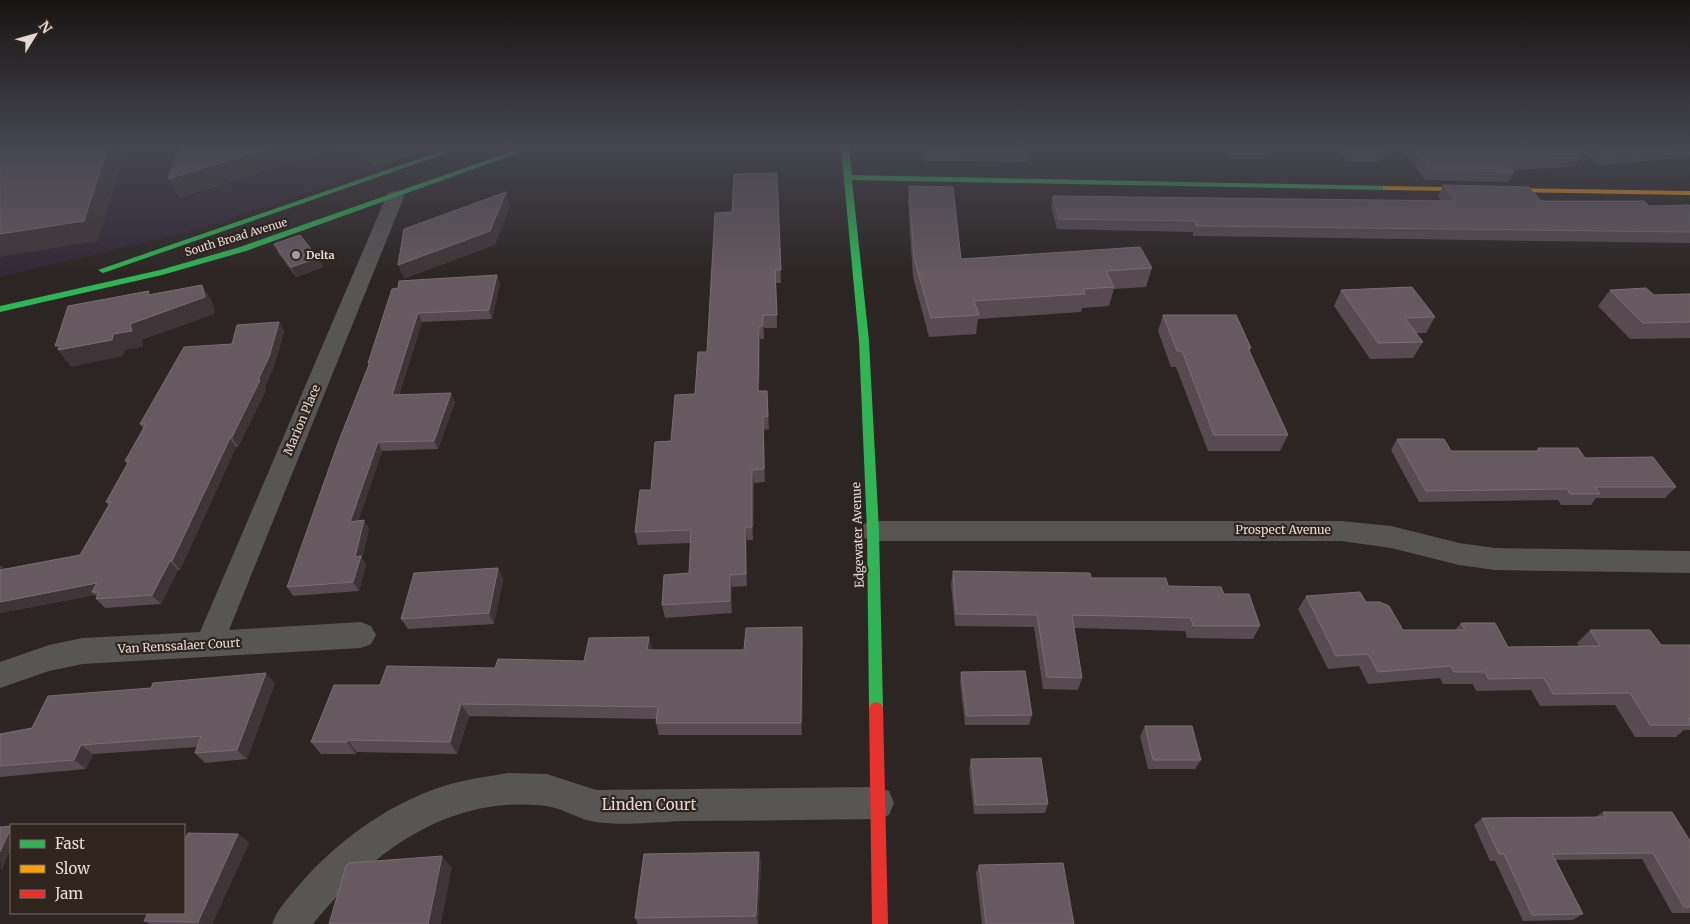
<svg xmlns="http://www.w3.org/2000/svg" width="1690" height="924" font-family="Merriweather,serif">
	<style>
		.industrial { fill: #322936 }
		.green { fill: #325222 }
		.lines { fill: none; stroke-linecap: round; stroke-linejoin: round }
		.street { fill: #585555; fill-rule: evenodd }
		.fast { fill: #30b455; fill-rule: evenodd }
		.slow { fill: #ff9f0a; fill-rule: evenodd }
		.jam { fill: #e5322d; fill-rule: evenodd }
		.wall { fill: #574a50 }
		.shaded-wall { fill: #3f3538 }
		.building { fill: #66595f; stroke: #796e72 }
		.poi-dot { fill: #a39b98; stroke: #30241f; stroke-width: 2 }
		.labels { text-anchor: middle; stroke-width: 4.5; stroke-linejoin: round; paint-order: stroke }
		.far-street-label { font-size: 11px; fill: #e3dad7; stroke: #30241f }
		.far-poi-label { font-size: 11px; font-weight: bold; fill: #e3dad7; stroke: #30241f; text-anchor: start }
		.street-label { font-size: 12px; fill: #e3dad7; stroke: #30241f }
		.near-street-label { font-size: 15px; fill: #e3dad7; stroke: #30241f }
	</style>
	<rect width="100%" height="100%" fill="#2c2523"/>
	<polygon class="industrial" points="0,147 197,147 178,200 348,147 354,147 375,169 189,232 0,277"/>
	<polygon class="green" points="355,147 436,147 374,168"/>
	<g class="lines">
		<g class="street">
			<polygon points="395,191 402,193 404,197 229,630 361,622 371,626 376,635 371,644 361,648 83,664 49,671 0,688 0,662 49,645 83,638 200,632 386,197 388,193"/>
			<polygon points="873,521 1341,521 1391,526 1459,543 1495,548 1690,551 1690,573 1495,570 1459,565 1391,548 1341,541 873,541 864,538 860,531 864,524"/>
			<path d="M 508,773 L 547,774 L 596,790 L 877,787 L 889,791 L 894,803 L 889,815 L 877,819 C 812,820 748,821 683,821 C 658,822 620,826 596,822 C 579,820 563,808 546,806 C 448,794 371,853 313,924 L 272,924 C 278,908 289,897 300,884 C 340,837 402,794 463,781 C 478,777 493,776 508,773 Z"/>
		</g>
		<g class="fast">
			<polygon points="453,147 464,147 106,272 103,273 98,270"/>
			<polygon points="524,147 535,147 246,251 162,275 0,312 0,306 160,270 240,247"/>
			<polygon points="841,147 849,147 852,175 1386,186 1390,188 1386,190 852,180 869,341 879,531 883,708 881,712 876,714 871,712 869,708 867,531 859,341"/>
		</g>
		<polygon class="slow" points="1383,186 1690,191 1690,195 1386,190 1383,190"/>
		<polygon class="jam" points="876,702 881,704 883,708 888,924 872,924 869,708 871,704"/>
	</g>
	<g class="wall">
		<polygon points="923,147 1028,147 1030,154 1029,162 924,161"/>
		<polygon points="1222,147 1267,147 1268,149 1264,159 1230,159"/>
		<polygon points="1336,147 1383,147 1387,152 1382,162 1346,162"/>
		<polygon points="1400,147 1690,147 1690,157 1600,165 1580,151 1580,158 1574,167 1512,170 1514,172 1508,182 1425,180"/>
		<polygon points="777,173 781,283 776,283 777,328 764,328 764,339 760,339 759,391 767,391 769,429 764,430 765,482 754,483 753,540 747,540 747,586 732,587 732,613 665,618 662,605 689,573 691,543 638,545 635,532 671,441 695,394 707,352 732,212"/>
		<polygon points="1443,185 1541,201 1649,206 1690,205 1690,243 1193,236 1193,232 1057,229 1051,206 1053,196 1442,201 1438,196"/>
		<polygon points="909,186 961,259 1152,268 1146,287 1114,289 1109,306 1082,308 1081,312 978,319 976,334 929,337 913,277 908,204"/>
		<polygon points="274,244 318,258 323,267 296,277 279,254"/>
		<polygon points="500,284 492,319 422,322 399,395 455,402 438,449 382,451 358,521 364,520 369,529 362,558 366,565 359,591 293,596 287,587 369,365 368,363 398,288"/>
		<polygon points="1341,290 1435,317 1426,333 1416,333 1423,342 1413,358 1370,359 1334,306"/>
		<polygon points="1610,290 1654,295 1690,294 1690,338 1630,339 1598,306"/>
		<polygon points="1163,315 1251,348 1249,352 1288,435 1280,451 1208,451 1176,367 1171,367 1158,331"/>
		<polygon points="279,322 284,332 274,366 265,387 266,390 238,447 236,447 180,570 178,570 161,604 105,608 96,599 97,597 95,595 0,613 0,566 6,569 80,555 108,505 106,502 127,464 125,461 143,429 140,424 232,344"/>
		<polygon points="1397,439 1451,451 1536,451 1538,448 1585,458 1676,487 1665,498 1596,498 1591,505 1561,505 1558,500 1419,502 1391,450"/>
		<polygon points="498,568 503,579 494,624 408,629 401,619"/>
		<polygon points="953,571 1091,578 1168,586 1224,594 1260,626 1253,639 1187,638 1185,631 1074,628 1082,678 1078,690 1043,689 1034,627 955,626 951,584"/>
		<polygon points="1306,596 1366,602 1403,630 1455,630 1461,623 1508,647 1579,646 1577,643 1590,630 1661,645 1690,645 1690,730 1684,730 1676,737 1635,737 1615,705 1540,706 1531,690 1476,691 1473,684 1443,684 1440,678 1368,684 1359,666 1328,669 1298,609"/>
		<polygon points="803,639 802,735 659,735 656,723 656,719 469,716 457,754 357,752 356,754 321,754 311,742 380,685 495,668 584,661 653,650 744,650"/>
		<polygon points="961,672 1032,715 1029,725 965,725 960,682"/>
		<polygon points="275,683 247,759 205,763 195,753 197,747 93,754 86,769 0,777 0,734"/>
		<polygon points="1145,726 1201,760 1195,769 1148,769 1140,736"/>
		<polygon points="971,759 1048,804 1045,813 974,814 969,769"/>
		<polygon points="1603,812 1690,841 1690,913 1672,913 1642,859 1556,860 1583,914 1573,920 1523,921 1495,861 1490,861 1474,825 1482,818 1596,817"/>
		<polygon points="238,834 249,843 212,924 150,924 144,921"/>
		<polygon points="761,861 758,924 638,924 635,918"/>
		<polygon points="979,865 1074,924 982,924 976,873"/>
	</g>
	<g class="shaded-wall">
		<polygon points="108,147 126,147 98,241 0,257 0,234"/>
		<polygon points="273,147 337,147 338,149 180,198 168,179"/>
		<polygon points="506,192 510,206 495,245 404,279 398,265"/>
		<polygon points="318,258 323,267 296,277 291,267"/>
		<polygon points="497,275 500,284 492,319 489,310"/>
		<polygon points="202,285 212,301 215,314 142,340 143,347 125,350 123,356 71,367 55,346 113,334 130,324"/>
		<polygon points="418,313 422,322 396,404 392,395"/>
		<polygon points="763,315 764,328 764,339 763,326"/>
		<polygon points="279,322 284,332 274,366 265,387 266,390 238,447 232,437 258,380"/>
		<polygon points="759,326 760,339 759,404 758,391"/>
		<polygon points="767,391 768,404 769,429 768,416"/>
		<polygon points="451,393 455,402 438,449 434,441"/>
		<polygon points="763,417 764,430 765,482 764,469"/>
		<polygon points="230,438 236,447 180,570 172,561"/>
		<polygon points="378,442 382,451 355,531 350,522"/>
		<polygon points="752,470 754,483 753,540 752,527"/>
		<polygon points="364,520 369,529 362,558 366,565 359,591 353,582 355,557"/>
		<polygon points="745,527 747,540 747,586 746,574"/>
		<polygon points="170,561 178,570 161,604 152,595"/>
		<polygon points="1,565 12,575 0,571"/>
		<polygon points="498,568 503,579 494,624 489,613"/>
		<polygon points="730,575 732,587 732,613 730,601"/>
		<polygon points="97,583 99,592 92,592 95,595 0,613 0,602"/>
		<polygon points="802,627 803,639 802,735 801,723"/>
		<polygon points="649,637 653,650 647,650"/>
		<polygon points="266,673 275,683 247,759 237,750"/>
		<polygon points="461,704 469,716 457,754 450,742"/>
		<polygon points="347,740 357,752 356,754 347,742"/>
		<polygon points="81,745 93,754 86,769 74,760"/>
		<polygon points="11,828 11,848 1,872 0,852"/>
		<polygon points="238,834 249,843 212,924 201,924 198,922"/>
		<polygon points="759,852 761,861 758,924 756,916"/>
		<polygon points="442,856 452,868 441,924 428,924"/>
	</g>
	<g class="building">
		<polygon points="0,147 108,147 84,221 0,234"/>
		<polygon points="180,147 273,147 168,179"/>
		<polygon points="924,147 1028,147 1030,154 925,152"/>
		<polygon points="1232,147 1267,147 1268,149 1233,149"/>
		<polygon points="1347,147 1383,147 1387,152 1350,152"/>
		<polygon points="1412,147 1580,147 1580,158 1503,160 1514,172 1430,170"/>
		<polygon points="1595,147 1690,147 1690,148 1606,155"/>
		<polygon points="777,173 781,270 775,270 777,315 763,315 763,326 759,326 758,391 767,391 768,416 763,417 764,469 752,470 752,527 745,527 746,574 730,575 730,601 662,605 664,575 689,573 691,530 635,532 640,490 651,490 655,442 671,441 675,395 695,394 698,352 707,352 715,213 732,212 734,174"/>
		<polygon points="1443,185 1529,187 1541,201 1644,201 1649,206 1690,205 1690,232 1196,226 1196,221 1059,219 1053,196 1456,201"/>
		<polygon points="909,186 953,187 961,259 1140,247 1152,268 1106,271 1114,287 1083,289 1085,294 974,301 979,315 931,318 914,258"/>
		<polygon points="506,192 490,231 398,265 404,229"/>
		<polygon points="300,235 318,258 291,267 274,244"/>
		<polygon points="497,275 489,310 418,313 392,395 451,393 434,441 378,442 350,522 364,520 355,557 361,556 353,582 287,587 338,443 370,362 368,363 392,289 398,288 399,281"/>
		<polygon points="202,285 205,297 130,324 132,331 113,334 112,340 58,350 60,345 55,346 68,306 149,291 148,295"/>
		<polygon points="1412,287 1435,317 1405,318 1423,342 1378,343 1341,290"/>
		<polygon points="1646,288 1654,295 1690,294 1690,322 1643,323 1610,290"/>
		<polygon points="1163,315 1236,315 1251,348 1248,348 1288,435 1214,435 1182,351 1177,351"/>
		<polygon points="279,322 269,357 258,380 260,380 232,437 230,438 172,561 170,561 152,595 96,599 99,592 92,592 97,583 0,602 0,570 80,555 111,502 106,502 129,461 125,461 146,424 140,424 184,347 232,344 237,325"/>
		<polygon points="1397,439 1444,439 1451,451 1540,451 1538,448 1578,448 1585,458 1653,457 1676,487 1595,487 1600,494 1570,494 1567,489 1426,491"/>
		<polygon points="498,568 489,613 401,619 414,573"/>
		<polygon points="953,571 1090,573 1091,578 1166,578 1168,586 1221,587 1224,594 1249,594 1260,626 1193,626 1191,618 1072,615 1082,678 1047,677 1037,615 956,614"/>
		<polygon points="1360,592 1366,602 1380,602 1389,606 1403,630 1465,630 1461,623 1495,623 1508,647 1600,646 1590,630 1650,630 1661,645 1690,645 1690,719 1688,719 1690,722 1690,725 1650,725 1630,693 1553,694 1544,678 1488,679 1485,672 1454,672 1451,666 1378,672 1368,654 1336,656 1306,596"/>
		<polygon points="802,627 801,723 656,723 658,707 461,704 450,742 347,740 347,742 311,742 334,685 380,685 387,666 495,668 498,659 584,661 589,638 649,637 647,650 744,650 746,628"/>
		<polygon points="1025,671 1032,715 967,716 961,672"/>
		<polygon points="266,673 237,750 195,753 201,736 81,745 74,760 0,766 0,734 32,728 48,696 151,688 153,683"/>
		<polygon points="1145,726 1192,726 1201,760 1153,760"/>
		<polygon points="1041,758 1048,804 976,805 971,759"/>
		<polygon points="1603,812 1672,812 1690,841 1690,907 1684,907 1653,853 1552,854 1583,914 1532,915 1504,854 1499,854 1482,818 1606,817"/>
		<polygon points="11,826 11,828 0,852 0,827"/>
		<polygon points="188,833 238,834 198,922 144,921 148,913 184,913 184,842"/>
		<polygon points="759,852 756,916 635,918 644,854"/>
		<polygon points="442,856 428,924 329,924 346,866 349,863"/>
		<polygon points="1063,863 1074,924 986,924 979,865"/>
	</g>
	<linearGradient id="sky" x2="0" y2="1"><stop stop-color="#181413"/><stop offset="0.53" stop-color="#454650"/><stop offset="1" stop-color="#454650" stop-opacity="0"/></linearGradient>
	<rect width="1690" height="276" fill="url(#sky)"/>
	<circle class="poi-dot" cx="296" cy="255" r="5"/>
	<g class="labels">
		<g class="far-street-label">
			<text transform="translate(236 237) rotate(-17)" y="4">South Broad Avenue</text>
		</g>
		<g class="far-poi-label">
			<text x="306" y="259">Delta</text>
		</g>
		<g class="street-label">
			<text transform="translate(302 420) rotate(-67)" y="4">Marion Place</text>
			<text x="1283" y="534">Prospect Avenue</text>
			<text transform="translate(858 535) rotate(-92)" y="4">Edgewater Avenue</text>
			<text transform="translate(179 646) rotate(-3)" y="4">Van Renssalaer Court</text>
		</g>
		<g class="near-street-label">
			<text x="649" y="810">Linden Court</text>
		</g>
	</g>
	<rect x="10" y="824" width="175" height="90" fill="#30241f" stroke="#786d69"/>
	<rect x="20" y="840" width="25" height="8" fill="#30b455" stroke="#786d69"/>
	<text x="55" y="849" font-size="15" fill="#e3dad7">Fast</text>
	<rect x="20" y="865" width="25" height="8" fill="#ff9f0a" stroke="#786d69"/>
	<text x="55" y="874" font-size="15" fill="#e3dad7">Slow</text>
	<rect x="20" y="890" width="25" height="8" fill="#e5322d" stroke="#786d69"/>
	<text x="55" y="899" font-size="15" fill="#e3dad7">Jam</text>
	<g transform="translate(35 35) rotate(53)" stroke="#30241f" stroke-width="4" paint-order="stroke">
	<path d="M0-4L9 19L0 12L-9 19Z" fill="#e3dad7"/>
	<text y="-8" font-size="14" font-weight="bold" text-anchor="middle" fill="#e3dad7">N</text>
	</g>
</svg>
